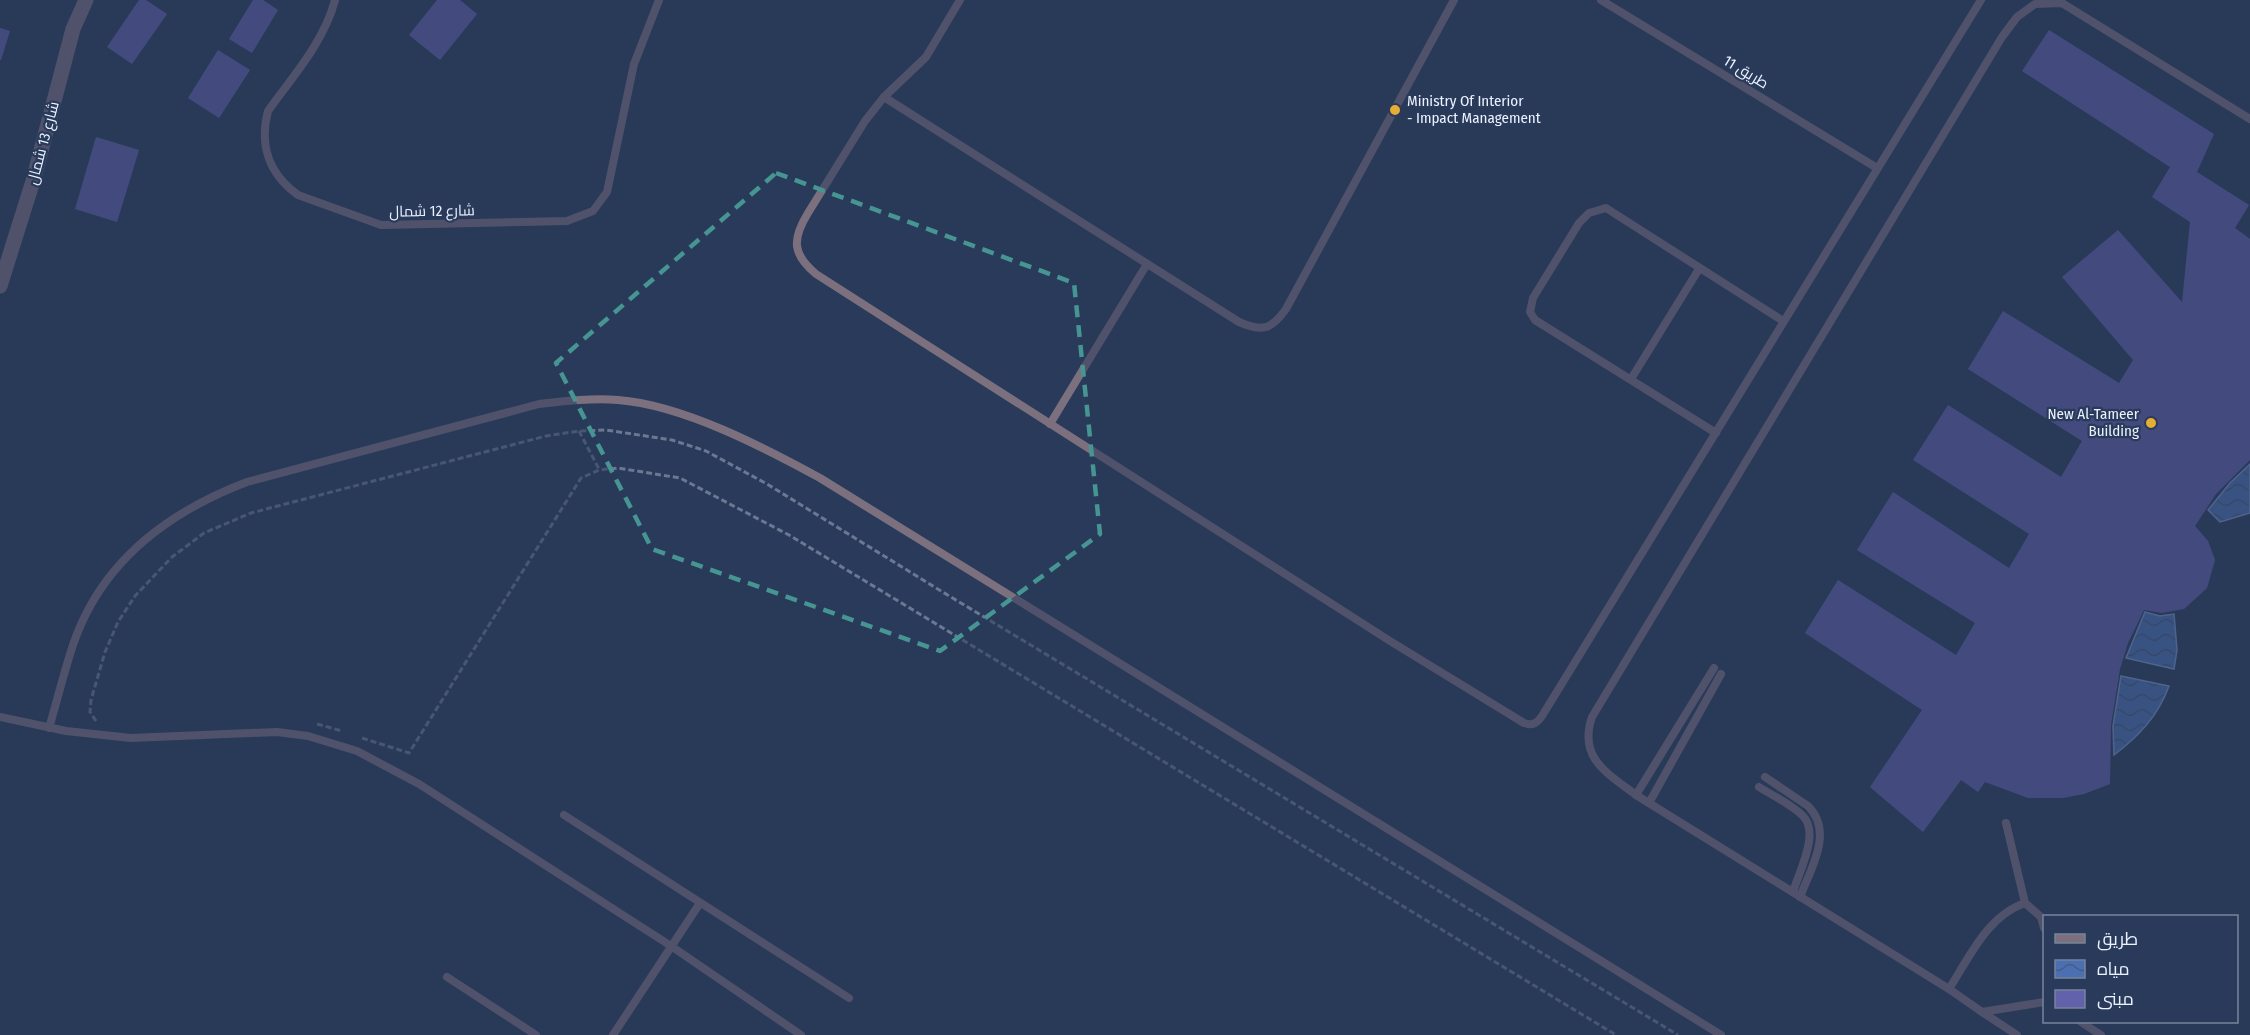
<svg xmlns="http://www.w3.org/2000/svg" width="2250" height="1035" font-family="'Fira Sans Condensed',Cairo,sans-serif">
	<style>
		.water { fill: url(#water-waves); stroke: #7b96ca; stroke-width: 1.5 }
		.building { fill: #6261ab }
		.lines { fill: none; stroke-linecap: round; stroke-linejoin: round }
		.path { stroke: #6a7891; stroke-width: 3; stroke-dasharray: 6 3; stroke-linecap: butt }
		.service { stroke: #7d707e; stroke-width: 8 }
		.minor { stroke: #7d707e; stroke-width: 15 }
		.marked { fill: none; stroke: #469592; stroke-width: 4.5; stroke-dasharray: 12 8; stroke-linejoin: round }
		.poi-dot { fill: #e5ad35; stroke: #293a5a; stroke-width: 2 }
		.labels { text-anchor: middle; stroke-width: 4.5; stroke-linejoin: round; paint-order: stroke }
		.street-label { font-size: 15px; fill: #ebf2fe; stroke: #293a5a }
		.poi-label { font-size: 15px; fill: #ebf2fe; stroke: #293a5a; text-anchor: start }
	</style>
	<defs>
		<pattern id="water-waves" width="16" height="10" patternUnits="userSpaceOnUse" patternTransform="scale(1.5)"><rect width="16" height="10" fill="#4b6fb3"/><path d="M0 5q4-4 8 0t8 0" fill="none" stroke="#485c80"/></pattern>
	</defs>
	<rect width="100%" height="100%" fill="#293a5a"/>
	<g class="water">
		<polygon points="2250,464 2250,513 2220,522 2208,510 2230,483"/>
		<polygon points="2145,612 2160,616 2174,614 2177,650 2174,669 2126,658"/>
		<path d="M 2121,676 L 2169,686 C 2158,716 2139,736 2114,755 L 2113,726 Z"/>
	</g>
	<g class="building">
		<polygon points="139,0 146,0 167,14 132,64 107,47"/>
		<polygon points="253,0 263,0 278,10 252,53 229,39"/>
		<polygon points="437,0 460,0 477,14 440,60 409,35"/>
		<polygon points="0,28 10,31 1,60 0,60"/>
		<polygon points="2049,30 2214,134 2197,172 2249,205 2235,228 2250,239 2250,460 2216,494 2195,526 2208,541 2215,560 2207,588 2184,609 2162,613 2144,610 2128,643 2120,669 2111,725 2110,784 2084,794 2063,798 2028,798 1985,782 1978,792 1961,780 1923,832 1870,787 1922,710 1805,633 1838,580 1956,655 1975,623 1857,550 1893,492 2009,568 2029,534 1913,460 1948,405 2061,477 2082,441 1968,369 2003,311 2119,383 2133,360 2062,277 2118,230 2182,302 2190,222 2152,197 2170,167 2022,71"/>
		<polygon points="218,50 250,70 219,118 188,98"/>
		<polygon points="96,137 139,150 117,222 75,209"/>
	</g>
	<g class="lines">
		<g class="path">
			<polyline points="579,431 599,469"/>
			<polyline points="96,721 90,712 91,700 105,652 118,622 135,596 172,557 204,533 251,513 546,436 579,431 606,430 672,440 706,451 767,484 941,591 1678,1035"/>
			<polyline points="317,724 342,731"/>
			<polyline points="362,738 409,753 581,478 599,470 618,468 680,478 789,535 1616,1035"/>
		</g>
		<g class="service">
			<path d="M 335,0 C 324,42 293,76 268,111 C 259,145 269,174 298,195 L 381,225 L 567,221 L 593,211 L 607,192 L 634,64 L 659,0"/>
			<path d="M 960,0 L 926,57 L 884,97 L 865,121 L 808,213 C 792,239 792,254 816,274 L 1390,641 L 1524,723 C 1533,726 1537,723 1542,716 L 1981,0"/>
			<polyline points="1601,0 1877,168"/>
			<path d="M 884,97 L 1239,322 C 1262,332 1271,330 1286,309 L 1454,0"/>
			<polyline points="1631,379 1699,269"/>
			<polyline points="1050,424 1147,264"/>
			<polyline points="1716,433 1535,320 1530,312 1533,298 1579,223 1589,213 1606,208 1783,321"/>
			<polyline points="0,717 66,731 131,738 277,732 308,736 357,751 419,784 671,946 801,1035"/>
			<path d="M 49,728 C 57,701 64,672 73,645 C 101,562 168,512 247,482 L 539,404 C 566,401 592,398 618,400 C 683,405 763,447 820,478 L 1721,1035"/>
			<path d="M 1765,777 L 1808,806 C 1834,832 1811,868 1800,897"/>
			<path d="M 1759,787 C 1773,796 1791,804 1803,816 C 1820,833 1799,872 1793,892"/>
			<polyline points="1636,795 1714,668"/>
			<polyline points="1649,803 1721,674"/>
			<polyline points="564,815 849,998"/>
			<polyline points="2006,823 2025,903 2041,917 2044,928"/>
			<path d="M 2025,903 C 1987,916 1969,958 1949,989 L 1982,1012 L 2044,1002"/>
			<polyline points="447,977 536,1035"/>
			<path d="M 1949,989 L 1636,795 C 1607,773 1578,758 1592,717 L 2002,37 L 2017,17 L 2035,4 L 2062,3 L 2250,119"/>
			<polyline points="1982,1012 2017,1035"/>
			<polyline points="2081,1022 2101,1035"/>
			<polyline points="613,1035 700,903"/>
		</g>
		<polyline class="minor" points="0,286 33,181 73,29 86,0"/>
	</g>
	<path d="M0 0H2250V1035H0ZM 776,173 L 1074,283 L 1100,534 L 940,651 L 652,549 L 556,363 Z" fill="#293a5a" fill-opacity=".55" fill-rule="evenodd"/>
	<path class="marked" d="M 776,173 L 1074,283 L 1100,534 L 940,651 L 652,549 L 556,363 Z"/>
	<g class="poi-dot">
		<circle cx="1395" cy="110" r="6"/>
		<circle cx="2151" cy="423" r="6"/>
	</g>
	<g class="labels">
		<g class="street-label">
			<text transform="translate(1746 72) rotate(31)" y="5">طريق 11</text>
			<text transform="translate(43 143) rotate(-75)" y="5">شارع 13 شمال</text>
			<text transform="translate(432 211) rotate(-1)" y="5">شارع 12 شمال</text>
		</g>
		<g class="poi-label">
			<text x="1407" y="106">Ministry Of Interior<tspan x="1407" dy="17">- Impact Management</tspan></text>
			<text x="2139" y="419" text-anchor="end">New Al-Tameer<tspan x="2139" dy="17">Building</tspan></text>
		</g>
	</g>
	<rect x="2043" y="915" width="195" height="108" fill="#293a5a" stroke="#77849c" stroke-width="1.5"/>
	<rect x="2055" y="934" width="30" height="9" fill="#7d707e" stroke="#77849c" stroke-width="1.5"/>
	<text x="2097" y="945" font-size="18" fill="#ebf2fe">طريق</text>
	<rect x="2055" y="960" width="30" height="18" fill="url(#water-waves)" stroke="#77849c" stroke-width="1.5"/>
	<text x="2097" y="975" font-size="18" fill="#ebf2fe">مياه</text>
	<rect x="2055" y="990" width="30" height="18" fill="#6261ab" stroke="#77849c" stroke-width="1.5"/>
	<text x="2097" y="1005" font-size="18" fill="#ebf2fe">مبنى</text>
</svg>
